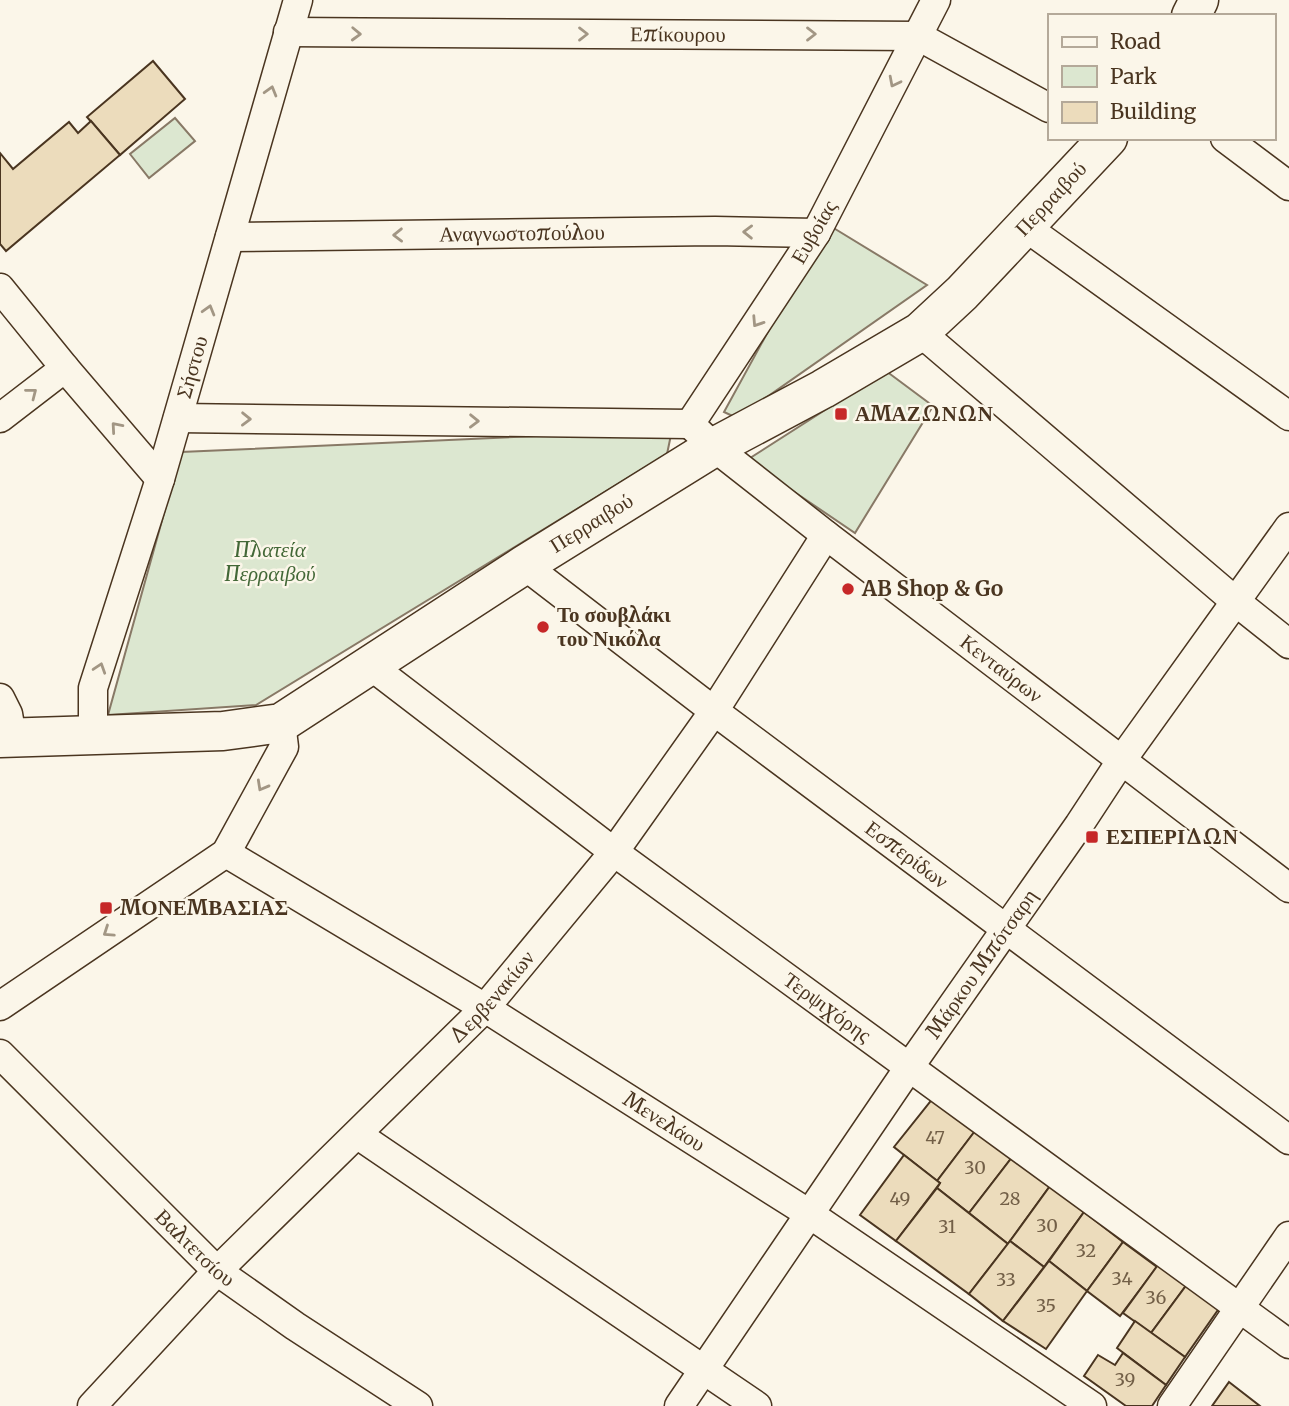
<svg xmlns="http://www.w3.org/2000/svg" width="1289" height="1406" font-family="Merriweather,serif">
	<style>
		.green { fill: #dce7d0; stroke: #887966; stroke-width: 2 }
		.building { fill: #ecdcbc; stroke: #4a3520; stroke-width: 2 }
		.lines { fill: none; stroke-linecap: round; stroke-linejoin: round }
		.street-casing { stroke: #4a3520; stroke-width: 31 }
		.secondary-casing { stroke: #4a3520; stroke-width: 41 }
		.street { stroke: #fbf6e9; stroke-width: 28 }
		.secondary { stroke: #fbf6e9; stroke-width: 38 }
		.oneway { stroke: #a29684 }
		.poi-dot { fill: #c62828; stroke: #fbf6e9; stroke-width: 2.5 }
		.labels { text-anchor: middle; stroke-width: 5; stroke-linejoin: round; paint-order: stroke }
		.number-label { font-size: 18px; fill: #725f47 }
		.street-label { font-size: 21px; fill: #4a3520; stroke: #fbf6e9 }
		.poi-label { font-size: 21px; font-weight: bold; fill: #4a3520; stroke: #fbf6e9; text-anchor: start }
		.park-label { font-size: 21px; font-style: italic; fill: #436837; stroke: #fbf6e9 }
	</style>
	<rect width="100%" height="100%" fill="#fbf6e9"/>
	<g class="green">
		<polygon points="175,118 195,141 149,178 130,154"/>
		<polygon points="827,224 927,285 737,418 724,412"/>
		<polygon points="886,371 933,406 855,533 747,460"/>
		<polygon points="672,430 667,454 256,705 108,715 181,452"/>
	</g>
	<g class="building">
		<polygon points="153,61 185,99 120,155 87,117"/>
		<polygon points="91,121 120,155 6,251 0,244 0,153 13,169 69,122 78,133"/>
		<polygon points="934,1097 976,1130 937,1181 894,1147"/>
		<polygon points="978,1127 1013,1156 969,1213 937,1188 940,1183 937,1181"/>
		<polygon points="904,1155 940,1183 896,1241 860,1215"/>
		<polygon points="1013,1156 1050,1186 1008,1244 969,1213"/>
		<polygon points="1050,1186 1084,1212 1044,1267 1010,1241"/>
		<polygon points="937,1188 1008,1244 969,1294 896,1241"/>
		<polygon points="1084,1212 1123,1242 1087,1291 1049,1261"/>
		<polygon points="1010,1241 1044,1267 1003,1321 969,1294"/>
		<polygon points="1123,1242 1157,1267 1120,1316 1087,1291"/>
		<polygon points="1049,1261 1087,1291 1046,1349 1003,1321"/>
		<polygon points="1160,1262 1188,1283 1151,1333 1123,1313"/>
		<polygon points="1188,1283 1220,1307 1185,1357 1151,1333"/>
		<polygon points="1135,1321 1185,1357 1166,1385 1117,1348"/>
		<polygon points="1123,1353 1166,1385 1152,1406 1126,1406 1084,1376 1098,1355 1115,1365"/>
		<polygon points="1229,1382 1260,1406 1212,1406"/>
	</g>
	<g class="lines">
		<g class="street-casing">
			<g id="street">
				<path id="s1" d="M 936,0 L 816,233 L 690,424 L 714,447 L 826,535 L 1289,888"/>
				<path id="s2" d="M 288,32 L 918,36 L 1049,108"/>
				<polyline points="1225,138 1289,186"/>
				<polyline points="1024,226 1289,416"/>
				<path id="s3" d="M 230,237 L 715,231 L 816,233"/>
				<polyline points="0,288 65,368 160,479"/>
				<polyline points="920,332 1235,601 1289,644"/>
				<polyline points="0,418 65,368"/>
				<polyline points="178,418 690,424"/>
				<path id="s4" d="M 524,565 L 714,711 L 1289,1140"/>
				<path id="s5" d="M 371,666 L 614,852 L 1289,1344"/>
				<polyline points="0,698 8,714 12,737"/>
				<path id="s6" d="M 93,735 L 93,688 L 160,479 L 298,0"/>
				<path id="s7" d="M 226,853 L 485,1008 L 808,1213 L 1092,1406"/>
				<polyline points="0,1006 226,853 284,747 281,723"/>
				<path id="s8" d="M 0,1054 L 217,1271 L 295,1326 L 418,1406"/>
				<polyline points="358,1135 757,1406"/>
				<path id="s9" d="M 92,1406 L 217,1271 L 485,1008 L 614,852 L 714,711 L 826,535"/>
				<path id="s10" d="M 679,1406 L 910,1066 L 1079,825 L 1121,761 L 1289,527"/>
				<polyline points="1172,1406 1289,1236"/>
			</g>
		</g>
		<g class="secondary-casing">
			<g id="secondary">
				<polyline points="1191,16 1199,0"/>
				<path id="s11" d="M 0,738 L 223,731 L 281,723 L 524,565 L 714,447 L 823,389 L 920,332 L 962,293 L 1108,138"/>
			</g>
		</g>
		<use href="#street" class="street"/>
		<use href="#secondary" class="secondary"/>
	</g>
	<defs><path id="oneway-chevron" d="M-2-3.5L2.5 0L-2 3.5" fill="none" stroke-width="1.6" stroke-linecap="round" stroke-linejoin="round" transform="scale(1.75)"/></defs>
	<g class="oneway">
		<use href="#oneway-chevron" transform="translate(356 34) rotate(2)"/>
		<use href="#oneway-chevron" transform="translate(583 34)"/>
		<use href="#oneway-chevron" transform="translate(811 34)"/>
		<use href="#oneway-chevron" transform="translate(894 82) rotate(117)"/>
		<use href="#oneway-chevron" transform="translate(271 91) rotate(-74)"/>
		<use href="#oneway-chevron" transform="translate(748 232) rotate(-179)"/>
		<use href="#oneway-chevron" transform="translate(398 235) rotate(179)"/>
		<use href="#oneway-chevron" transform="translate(209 310) rotate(-74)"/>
		<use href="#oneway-chevron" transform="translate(757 322) rotate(123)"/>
		<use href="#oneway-chevron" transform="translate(32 393) rotate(-38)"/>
		<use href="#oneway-chevron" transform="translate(246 419) rotate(1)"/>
		<use href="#oneway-chevron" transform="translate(474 421) rotate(1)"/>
		<use href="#oneway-chevron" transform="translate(116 427) rotate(-131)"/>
		<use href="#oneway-chevron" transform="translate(100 668) rotate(-72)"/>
		<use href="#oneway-chevron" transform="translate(262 786) rotate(119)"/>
		<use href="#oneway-chevron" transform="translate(108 932) rotate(146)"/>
	</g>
	<g class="poi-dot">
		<rect x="834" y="407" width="14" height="14" rx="3.5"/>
		<circle cx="848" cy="589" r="7"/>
		<circle cx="543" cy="627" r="7"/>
		<rect x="1085" y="830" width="14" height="14" rx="3.5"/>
		<rect x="99" y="901" width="14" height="14" rx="3.5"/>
	</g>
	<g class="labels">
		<g class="number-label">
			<text x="935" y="1144">47</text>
			<text x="975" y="1174">30</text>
			<text x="900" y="1205">49</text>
			<text x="1010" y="1205">28</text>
			<text x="1047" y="1232">30</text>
			<text x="947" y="1233">31</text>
			<text x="1086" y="1257">32</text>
			<text x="1122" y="1285">34</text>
			<text x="1006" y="1286">33</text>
			<text x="1156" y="1304">36</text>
			<text x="1046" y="1312">35</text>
			<text x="1125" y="1386">39</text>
		</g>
		<g class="street-label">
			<text dy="7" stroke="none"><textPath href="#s2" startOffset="390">Επίκουρου</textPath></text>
			<text dy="7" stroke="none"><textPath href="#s11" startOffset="1218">Περραιβού</textPath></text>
			<text transform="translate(814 232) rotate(-60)" y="7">Ευβοίας</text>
			<text dy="7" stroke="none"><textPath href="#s3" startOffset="292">Αναγνωστοπούλου</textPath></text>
			<text dy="7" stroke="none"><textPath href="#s6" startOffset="383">Σήστου</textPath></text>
			<text dy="7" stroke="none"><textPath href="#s11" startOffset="651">Περραιβού</textPath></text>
			<text dy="7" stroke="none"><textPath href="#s1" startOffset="887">Κενταύρων</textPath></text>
			<text dy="7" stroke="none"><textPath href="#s4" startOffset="480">Εσπερίδων</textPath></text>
			<text dy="7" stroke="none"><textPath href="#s10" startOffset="536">Μάρκου Μπότσαρη</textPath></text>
			<text dy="7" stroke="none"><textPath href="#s9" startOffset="572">Δερβενακίων</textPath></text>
			<text dy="7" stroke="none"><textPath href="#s5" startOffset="570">Τερψιχόρης</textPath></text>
			<text dy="7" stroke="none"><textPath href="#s7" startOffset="514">Μενελάου</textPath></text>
			<text dy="7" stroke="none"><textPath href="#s8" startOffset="275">Βαλτετσίου</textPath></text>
		</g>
		<g class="poi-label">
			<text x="855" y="421">ΑΜΑΖΩΝΩΝ</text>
			<text x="862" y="596">AB Shop &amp; Go</text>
			<text x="557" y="622">Το σουβλάκι<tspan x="557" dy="24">του Νικόλα</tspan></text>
			<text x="1106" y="844">ΕΣΠΕΡΙΔΩΝ</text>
			<text x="120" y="915">ΜΟΝΕΜΒΑΣΙΑΣ</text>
		</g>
		<g class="park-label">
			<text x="270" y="557">Πλατεία<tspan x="270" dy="24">Περραιβού</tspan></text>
		</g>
	</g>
	<rect x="1048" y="14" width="228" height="126" fill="#fbf6e9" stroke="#b4a999" stroke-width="2"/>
	<rect x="1062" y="37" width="35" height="10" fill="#fbf6e9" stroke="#b4a999" stroke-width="2"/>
	<text x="1110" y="49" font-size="21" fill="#4a3520">Road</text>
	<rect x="1062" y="66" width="35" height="21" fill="#dce7d0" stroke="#b4a999" stroke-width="2"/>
	<text x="1110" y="84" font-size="21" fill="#4a3520">Park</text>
	<rect x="1062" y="102" width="35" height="21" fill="#ecdcbc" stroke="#b4a999" stroke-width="2"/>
	<text x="1110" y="119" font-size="21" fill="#4a3520">Building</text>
</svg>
